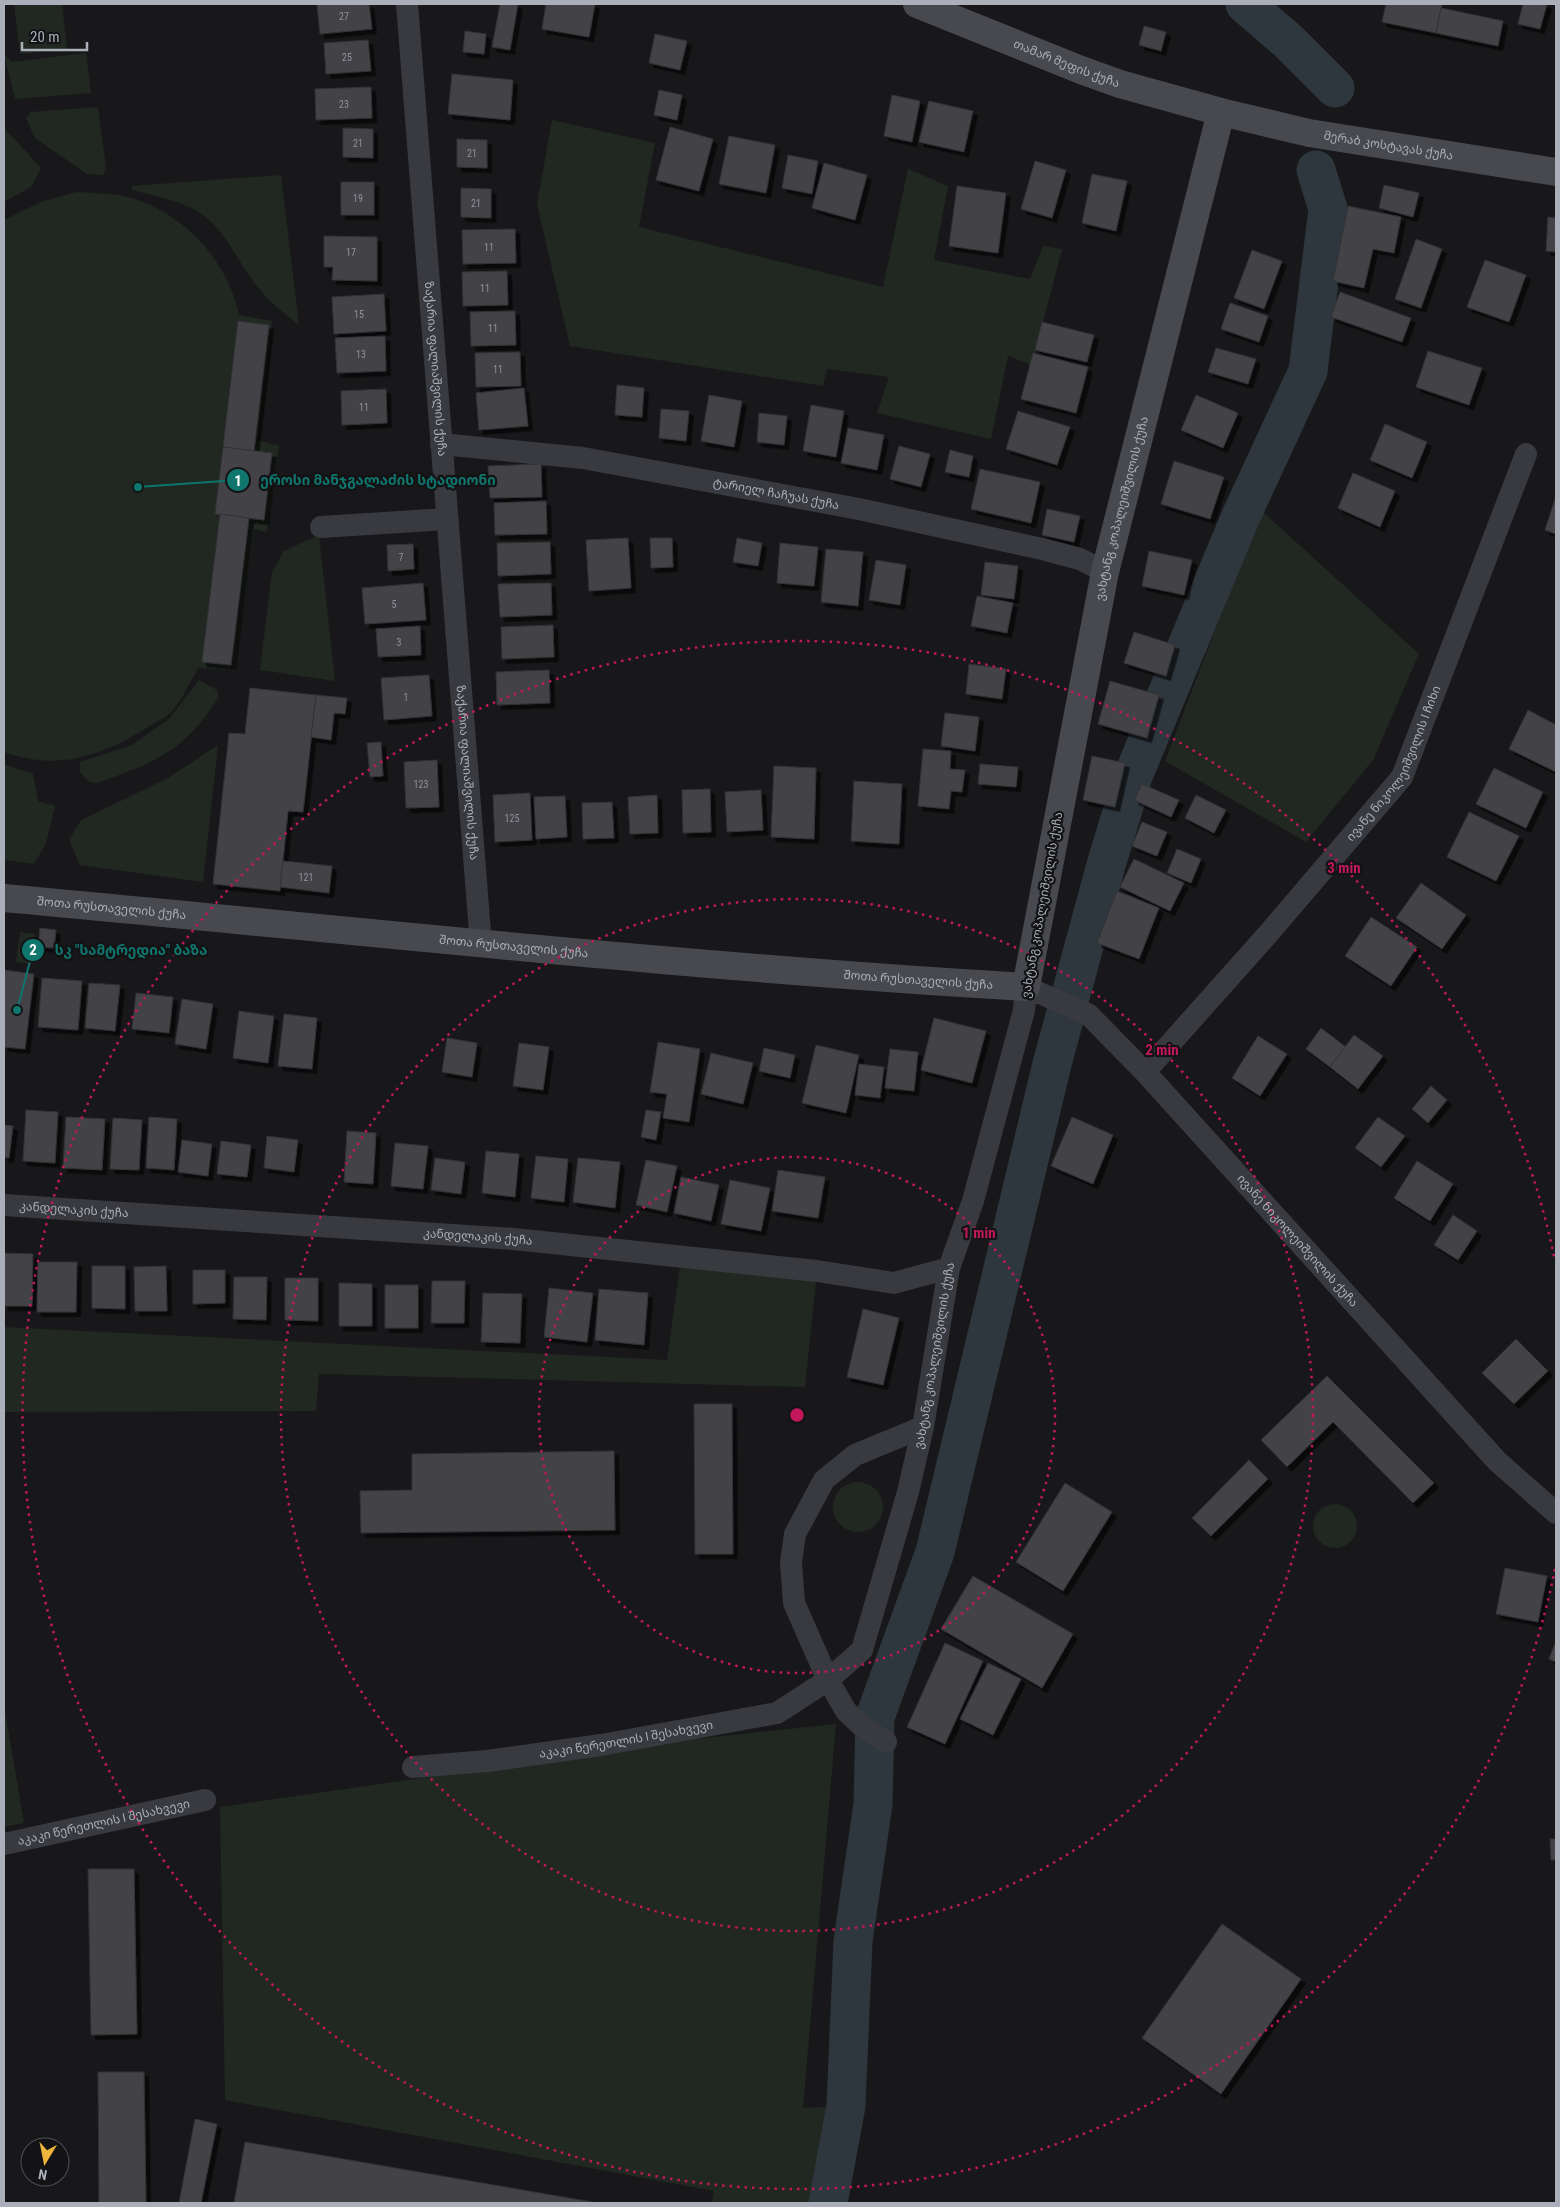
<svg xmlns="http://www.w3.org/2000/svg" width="1560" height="2207" font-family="'Roboto Condensed','Noto Sans Georgian',sans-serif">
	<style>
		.green { fill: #202821 }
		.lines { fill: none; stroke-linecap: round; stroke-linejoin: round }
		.river { stroke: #2e373e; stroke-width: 39 }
		.building { fill: #424347; stroke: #323236; filter: url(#shadow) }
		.street { stroke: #393a3f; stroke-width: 22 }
		.secondary { stroke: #47494f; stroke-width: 28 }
		.ring { fill: none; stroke: #c2185b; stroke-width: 2.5; stroke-dasharray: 2.5 5 }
		.labels { text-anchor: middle; stroke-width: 4.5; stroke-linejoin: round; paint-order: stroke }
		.number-label { font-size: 10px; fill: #90949c }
		.street-label { font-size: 12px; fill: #aaafb9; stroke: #131315 }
		.centre { fill: #c2185b; stroke: #131315; stroke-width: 2.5 }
		.ring-label { font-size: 15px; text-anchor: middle; font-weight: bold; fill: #c2185b; stroke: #131315; stroke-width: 4.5; stroke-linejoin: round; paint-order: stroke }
		.leader { fill: none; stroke: #0f766e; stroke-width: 2 }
		.callout-dot { fill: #0f766e; stroke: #131315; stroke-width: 2 }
		.mark-label { font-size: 15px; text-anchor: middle; font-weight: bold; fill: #fff }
		.callout-label { font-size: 14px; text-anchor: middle; font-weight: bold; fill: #0f766e; stroke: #131315; stroke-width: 4.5; stroke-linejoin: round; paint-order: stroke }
	</style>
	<defs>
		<filter id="shadow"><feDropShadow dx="4.5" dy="4.5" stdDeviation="0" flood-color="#0009"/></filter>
	</defs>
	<rect width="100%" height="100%" fill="#18181a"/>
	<g class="green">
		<polygon points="14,4 62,4 67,49 20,54"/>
		<polygon points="86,53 91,93 15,99 4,54 12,62"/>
		<polygon points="98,107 106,168 103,175 87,174 35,138 26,118 31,112"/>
		<polygon points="552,120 655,143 639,227 883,287 908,169 948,186 934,260 1030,279 1043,246 1062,249 1032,365 1008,356 991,439 877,413 889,377 827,369 823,386 570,346 537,204"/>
		<polygon points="4,128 41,168 31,187 4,202"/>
		<path d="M 281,175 L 299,325 C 282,312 265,298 252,280 C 238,260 226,234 207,218 C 187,201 157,197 132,190 L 132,186 Z"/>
		<path d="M 76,192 C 89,193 104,193 118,195 C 178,206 227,257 239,315 L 272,321 L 258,440 L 279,446 L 267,532 L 254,529 L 235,670 L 198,668 C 190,682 183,699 172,711 C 166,718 154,723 146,728 C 101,757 56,771 4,752 L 4,220 L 41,202 Z"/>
		<polygon points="1261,510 1419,654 1373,760 1306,842 1165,761"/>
		<polygon points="319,535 335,681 260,670 272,572 284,551"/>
		<path d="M 199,680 L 217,690 L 219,696 C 187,750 154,763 97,783 L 89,782 L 80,772 L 80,762 L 132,745 L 169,719 Z"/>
		<polygon points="218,745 203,882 80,865 69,840 81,820 168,778"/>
		<polygon points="4,764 33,774 38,801 55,806 46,843 34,864 4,860"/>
		<polygon points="20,932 35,934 32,964 16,962"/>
		<polygon points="680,1266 816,1281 805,1387 319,1374 316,1411 4,1412 4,1327 667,1360"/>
		<circle cx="858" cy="1507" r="25"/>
		<circle cx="1335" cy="1526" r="22"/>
		<polygon points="4,1705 24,1823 4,1827"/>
		<polygon points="836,1724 803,2108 846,2106 828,2203 712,2203 714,2191 225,2100 220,1807 693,1739"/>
	</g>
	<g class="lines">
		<g class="river">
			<polyline points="1245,4 1288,41 1335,88"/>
			<polyline points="828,2203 846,2106 853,1941 873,1804 875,1717 935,1552 1052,1064 1106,865 1133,776 1241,516 1308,371 1328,209 1316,170"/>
		</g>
	</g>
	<g class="building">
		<polygon points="317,4 369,4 372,29 320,34"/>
		<polygon points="500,4 518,4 510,50 492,47"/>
		<polygon points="546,4 595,4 589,37 542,29"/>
		<polygon points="1386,4 1442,4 1436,33 1382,22"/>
		<polygon points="1523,4 1547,4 1540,29 1518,24"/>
		<polygon points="1441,8 1503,21 1498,46 1436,33"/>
		<polygon points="1144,26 1166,32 1161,51 1139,45"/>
		<polygon points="465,31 486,34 484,54 463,52"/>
		<polygon points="655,34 687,41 680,70 649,63"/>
		<polygon points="368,40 371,71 326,74 324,43"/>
		<polygon points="452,74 513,80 510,120 448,114"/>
		<polygon points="371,87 372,118 316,120 315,89"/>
		<polygon points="659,90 682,95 677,120 654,115"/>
		<polygon points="892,95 920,101 912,142 884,136"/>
		<polygon points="929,101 973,111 964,152 919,142"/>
		<polygon points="670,127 713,139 699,191 656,180"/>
		<polygon points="343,128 373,129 373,158 343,157"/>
		<polygon points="729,136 775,145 766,193 719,184"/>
		<polygon points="457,139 487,140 487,168 457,167"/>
		<polygon points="788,155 818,161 812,194 782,188"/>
		<polygon points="1035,161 1066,170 1052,218 1021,209"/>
		<polygon points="824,163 867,175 855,220 812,208"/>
		<polygon points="1092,174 1127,181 1116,231 1082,223"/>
		<rect x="341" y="182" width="33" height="33"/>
		<polygon points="1384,185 1419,193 1413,217 1379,208"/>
		<polygon points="957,186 1006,193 998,253 949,246"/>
		<polygon points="461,188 491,189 491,218 461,217"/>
		<polygon points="1348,206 1401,217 1394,253 1373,249 1364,288 1333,281"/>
		<polygon points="1548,217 1556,218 1556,252 1546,251"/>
		<polygon points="515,229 516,263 463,264 462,230"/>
		<polygon points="324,236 377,237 377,281 332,280 333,267 324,267"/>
		<polygon points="1416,239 1442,249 1421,308 1395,299"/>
		<polygon points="1252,250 1282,261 1264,309 1234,298"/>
		<polygon points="1485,260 1526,275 1509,322 1467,307"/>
		<polygon points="507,271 508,305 463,306 462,272"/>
		<polygon points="1340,292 1411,318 1402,342 1331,317"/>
		<polygon points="384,294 386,331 334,334 332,297"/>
		<polygon points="1230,303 1268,316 1259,342 1221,329"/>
		<polygon points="515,311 516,345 471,346 470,312"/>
		<polygon points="238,321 269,325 254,451 223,447"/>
		<polygon points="1042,322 1094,335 1087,362 1035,350"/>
		<polygon points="385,336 386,371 337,373 335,338"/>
		<polygon points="1216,348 1256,359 1248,384 1208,372"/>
		<polygon points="1428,351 1482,368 1469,405 1416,387"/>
		<polygon points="520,352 521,386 476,387 475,353"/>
		<polygon points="1033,353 1088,367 1076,413 1021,399"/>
		<polygon points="617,385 644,388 642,417 615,415"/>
		<polygon points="524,388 528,426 479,430 476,393"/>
		<polygon points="386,389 387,423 342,425 341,391"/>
		<polygon points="709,395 742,401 734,447 701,441"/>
		<polygon points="1196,395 1238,413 1223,448 1181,430"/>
		<polygon points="811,405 844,411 836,457 803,451"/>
		<polygon points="661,409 689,411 686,441 659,438"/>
		<polygon points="1018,411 1070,427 1057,465 1006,449"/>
		<polygon points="759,413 787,416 784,445 757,442"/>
		<polygon points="1385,424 1427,442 1412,478 1370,460"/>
		<polygon points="848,428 884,435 877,470 841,463"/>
		<polygon points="899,446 930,454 921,487 890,479"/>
		<polygon points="223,447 272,453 264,520 215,514"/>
		<polygon points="950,450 973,456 969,477 945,472"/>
		<polygon points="1174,461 1224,477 1210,519 1161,504"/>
		<polygon points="541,464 542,497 490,498 488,466"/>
		<polygon points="980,469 1040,482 1031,523 971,509"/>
		<polygon points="1353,473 1395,491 1380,527 1338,508"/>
		<polygon points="1556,496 1556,534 1545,530"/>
		<polygon points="546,501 547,534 495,535 494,503"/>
		<polygon points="1047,509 1080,516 1074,542 1042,535"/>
		<polygon points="220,514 249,518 231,665 202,662"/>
		<polygon points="628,538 631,588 589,591 586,540"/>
		<polygon points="650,538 672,538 673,567 651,568"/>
		<polygon points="737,538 762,543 758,566 733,562"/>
		<polygon points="550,542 551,574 498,576 497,543"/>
		<polygon points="780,543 818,547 814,586 777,583"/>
		<polygon points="413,544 414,569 388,571 387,545"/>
		<polygon points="826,549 863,552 858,606 821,602"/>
		<polygon points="1149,551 1192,560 1184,595 1142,586"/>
		<polygon points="876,560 906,565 900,605 869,600"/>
		<polygon points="985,562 1018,566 1014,599 981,595"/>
		<polygon points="423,583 426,620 365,624 362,588"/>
		<polygon points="551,583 552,615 500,617 498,584"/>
		<polygon points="977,596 1013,603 1007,633 971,626"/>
		<polygon points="553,625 554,657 502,659 501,627"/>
		<polygon points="420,626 421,655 378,657 376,629"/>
		<polygon points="1134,632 1175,645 1166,676 1124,663"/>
		<polygon points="969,664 1006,669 1002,699 966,694"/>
		<polygon points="549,670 550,703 497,705 496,672"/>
		<polygon points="429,675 432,716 384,720 381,678"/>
		<polygon points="1110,681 1159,695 1147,738 1098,724"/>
		<polygon points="250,688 316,695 303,812 288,811 280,891 213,884 229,733 245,734"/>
		<polygon points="316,695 347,698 345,714 334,713 331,740 311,737"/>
		<polygon points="1528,710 1556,725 1556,772 1509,749"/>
		<polygon points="945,713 979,717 975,751 941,746"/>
		<polygon points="381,742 383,776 370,777 367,743"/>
		<polygon points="923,749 951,751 950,769 965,770 962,792 951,791 949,809 918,806"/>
		<polygon points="1092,756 1125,763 1115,807 1083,800"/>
		<polygon points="437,760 439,807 406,808 404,762"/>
		<polygon points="980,764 1018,767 1016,787 978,784"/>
		<polygon points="774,766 816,768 814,839 771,837"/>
		<polygon points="1494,768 1543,792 1526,828 1476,804"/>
		<polygon points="854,781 902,784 899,844 851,841"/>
		<polygon points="1142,784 1179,800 1171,817 1134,800"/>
		<polygon points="710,789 711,832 683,833 682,790"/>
		<polygon points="761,790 763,830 727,832 725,792"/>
		<polygon points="530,793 532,840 495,842 493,795"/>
		<polygon points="657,795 658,833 630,834 628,797"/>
		<polygon points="1196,795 1226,810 1214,833 1185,818"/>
		<polygon points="565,796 567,837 536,839 534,797"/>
		<polygon points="612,802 614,838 583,839 582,803"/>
		<polygon points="1469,812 1519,836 1496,881 1447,857"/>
		<polygon points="1142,822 1167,832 1157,856 1132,846"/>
		<polygon points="1177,849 1201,859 1191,883 1167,873"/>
		<polygon points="1134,859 1184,883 1170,911 1120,887"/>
		<polygon points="283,861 332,866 329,893 280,887"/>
		<polygon points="1421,883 1466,915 1442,949 1396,918"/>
		<polygon points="1117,891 1159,908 1139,959 1097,943"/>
		<polygon points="1371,917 1417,947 1391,986 1345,956"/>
		<polygon points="40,928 56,930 54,948 38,947"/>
		<polygon points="4,970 34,974 25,1049 4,1047"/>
		<polygon points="42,978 82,981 78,1030 38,1027"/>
		<polygon points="89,983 120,985 115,1031 85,1028"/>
		<polygon points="136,993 173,997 169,1033 132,1029"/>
		<polygon points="182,999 213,1004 206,1049 175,1044"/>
		<polygon points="239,1011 274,1016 268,1063 233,1058"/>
		<polygon points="284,1014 317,1018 312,1069 278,1066"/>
		<polygon points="934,1018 986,1031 972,1083 921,1070"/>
		<polygon points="1321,1028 1346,1047 1330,1067 1306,1049"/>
		<polygon points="1354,1035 1383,1056 1358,1089 1330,1067"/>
		<polygon points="1258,1036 1287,1054 1260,1096 1232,1078"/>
		<polygon points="447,1038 477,1043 472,1077 442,1072"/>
		<polygon points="658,1042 700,1049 689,1122 663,1118 667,1094 650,1092"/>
		<polygon points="519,1043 549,1047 543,1090 513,1086"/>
		<polygon points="816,1045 859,1055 846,1113 802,1103"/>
		<polygon points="764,1048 795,1055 790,1078 759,1071"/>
		<polygon points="890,1049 918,1052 914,1091 885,1088"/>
		<polygon points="711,1053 753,1063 743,1104 701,1094"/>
		<polygon points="859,1064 884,1067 880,1098 855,1095"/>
		<polygon points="1431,1086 1447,1100 1428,1123 1412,1109"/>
		<polygon points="26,1110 58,1112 55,1163 23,1161"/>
		<polygon points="646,1110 661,1112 656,1140 641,1137"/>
		<polygon points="66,1117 105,1119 102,1170 63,1168"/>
		<polygon points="149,1117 177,1119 174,1170 146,1168"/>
		<polygon points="1072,1117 1113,1135 1093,1184 1051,1166"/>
		<polygon points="1378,1117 1405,1136 1381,1167 1355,1148"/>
		<polygon points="113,1118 142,1120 139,1170 110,1169"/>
		<polygon points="4,1125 13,1126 9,1158 4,1157"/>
		<polygon points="347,1131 376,1133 373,1184 344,1182"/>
		<polygon points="267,1136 298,1140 294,1172 264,1168"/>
		<polygon points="182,1140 212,1144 208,1176 178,1172"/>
		<polygon points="221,1141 251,1145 247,1177 217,1174"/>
		<polygon points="395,1143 428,1146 423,1189 391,1186"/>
		<polygon points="486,1151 519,1154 515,1197 482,1193"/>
		<polygon points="536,1156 568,1159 564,1202 531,1198"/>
		<polygon points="435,1158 465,1162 461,1194 431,1190"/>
		<polygon points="578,1158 620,1162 615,1208 573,1202"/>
		<polygon points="646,1160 677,1166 667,1212 636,1205"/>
		<polygon points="1417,1161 1453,1184 1430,1221 1394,1198"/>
		<polygon points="778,1170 825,1177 818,1218 772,1211"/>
		<polygon points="681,1177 719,1185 711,1221 674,1213"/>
		<polygon points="730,1180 770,1188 761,1231 721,1224"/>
		<polygon points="1453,1215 1477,1231 1458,1260 1434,1245"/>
		<polygon points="4,1253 33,1254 32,1306 4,1306"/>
		<polygon points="38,1262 77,1262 76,1312 37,1312"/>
		<polygon points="92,1266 125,1266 125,1309 92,1308"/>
		<polygon points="166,1266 167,1311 135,1311 134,1267"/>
		<polygon points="193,1270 225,1270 225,1303 193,1304"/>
		<polygon points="234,1277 267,1277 266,1320 233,1319"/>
		<polygon points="285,1278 318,1278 318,1321 285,1320"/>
		<polygon points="432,1281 465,1281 464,1323 431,1323"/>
		<polygon points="339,1283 372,1284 372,1326 339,1326"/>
		<rect x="385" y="1285" width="33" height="43"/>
		<polygon points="549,1288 593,1293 587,1342 544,1337"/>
		<polygon points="599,1289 648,1293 644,1345 595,1340"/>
		<polygon points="483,1293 522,1294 520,1343 481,1342"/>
		<polygon points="863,1309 899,1318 883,1385 847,1377"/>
		<polygon points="1516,1339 1548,1371 1514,1404 1482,1373"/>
		<polygon points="1327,1376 1434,1483 1413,1503 1333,1422 1287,1467 1261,1440"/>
		<polygon points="694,1404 732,1404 733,1554 695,1554"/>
		<polygon points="614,1451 615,1530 361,1533 360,1491 412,1490 412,1454"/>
		<polygon points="1249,1460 1268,1479 1211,1536 1192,1518"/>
		<polygon points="1065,1483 1112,1512 1063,1591 1016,1562"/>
		<polygon points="1505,1568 1547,1576 1538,1622 1496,1614"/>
		<polygon points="973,1576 1073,1634 1042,1688 941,1629"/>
		<polygon points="1556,1641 1556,1662 1549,1659"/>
		<polygon points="945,1643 983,1661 945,1744 907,1727"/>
		<polygon points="988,1663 1021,1679 993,1735 960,1719"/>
		<polygon points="1550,1839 1556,1839 1556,1860 1551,1860"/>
		<polygon points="88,1869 134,1869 137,2034 91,2035"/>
		<polygon points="1222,1924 1301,1979 1221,2094 1142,2038"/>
		<polygon points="98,2072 144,2072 146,2203 99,2203"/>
		<polygon points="195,2119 217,2124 201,2203 179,2203"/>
		<polygon points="245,2142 598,2203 234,2203"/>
	</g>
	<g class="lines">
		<g class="street">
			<path id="s1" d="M 407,4 L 481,945"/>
			<path id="s2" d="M 441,444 L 583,458 L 859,509 L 1042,549 L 1080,559 L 1105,572"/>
			<polyline points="321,527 447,519"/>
			<path id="s3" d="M 1145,1072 L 1268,934 L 1402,777 L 1526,454"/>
			<path id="s4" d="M 4,1205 L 514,1239 L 817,1271 L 894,1283 L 949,1268"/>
			<polyline points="886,1742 864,1728 846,1711 828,1680 794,1603 791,1562 795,1534 824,1480 855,1455 923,1427"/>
			<path id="s5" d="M 413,1767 L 487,1761 L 601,1745 L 777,1713 L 828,1680 L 862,1650 L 908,1492 L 923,1427 L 949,1268 L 973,1201 L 1024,1010 L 1026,987 L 1088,1014 L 1145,1072 L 1497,1461 L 1556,1513"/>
			<path id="s6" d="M 4,1844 L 205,1800"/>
		</g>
		<g class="secondary">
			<path id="s7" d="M 917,4 L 1081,70 L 1120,84 L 1221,112 L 1309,133 L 1556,172"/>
			<path id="s8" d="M 4,898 C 344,929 684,967 1026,987 L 1105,572 L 1221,112"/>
		</g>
	</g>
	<g class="ring">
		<circle cx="797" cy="1415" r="258"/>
		<circle cx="797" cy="1415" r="516"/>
		<path d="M1555 1569A774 774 0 1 1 1555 1261"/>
	</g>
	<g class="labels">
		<g class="number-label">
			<text x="344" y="20">27</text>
			<text x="347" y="61">25</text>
			<text x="344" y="108">23</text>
			<text x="358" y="147">21</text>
			<text x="472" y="157">21</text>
			<text x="358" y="202">19</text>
			<text x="476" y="207">21</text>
			<text x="489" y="251">11</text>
			<text x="351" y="256">17</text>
			<text x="485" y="292">11</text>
			<text x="359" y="318">15</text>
			<text x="493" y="332">11</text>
			<text x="361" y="358">13</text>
			<text x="498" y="373">11</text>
			<text x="364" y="411">11</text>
			<text x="401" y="561">7</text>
			<text x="394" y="608">5</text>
			<text x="399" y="646">3</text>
			<text x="406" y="701">1</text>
			<text x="421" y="788">123</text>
			<text x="512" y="822">125</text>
			<text x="306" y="881">121</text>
		</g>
		<g class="street-label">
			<text dy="4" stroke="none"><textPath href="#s7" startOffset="161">თამარ მეფის ქუჩა</textPath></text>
			<text dy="4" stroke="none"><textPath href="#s7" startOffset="494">მერაბ კოსტავას ქუჩა</textPath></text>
			<text dy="4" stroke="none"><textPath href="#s1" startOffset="366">ზაქარია ფალიაშვილის ქუჩა</textPath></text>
			<text dy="4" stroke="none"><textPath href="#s2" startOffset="339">ტარიელ ჩაჩუას ქუჩა</textPath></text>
			<text dy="4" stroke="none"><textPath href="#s8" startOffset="1514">ვახტანგ კოპალეიშვილის ქუჩა</textPath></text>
			<text dy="4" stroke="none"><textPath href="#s3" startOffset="399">ივანე ნიკოლეიშვილის I ჩიხი</textPath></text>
			<text dy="4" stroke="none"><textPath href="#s1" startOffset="771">ზაქარია ფალიაშვილის ქუჩა</textPath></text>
			<text transform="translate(1042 905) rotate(-80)" y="4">ვახტანგ კოპალეიშვილის ქუჩა</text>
			<text dy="4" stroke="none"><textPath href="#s8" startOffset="108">შოთა რუსთაველის ქუჩა</textPath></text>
			<text dy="4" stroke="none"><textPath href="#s8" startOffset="512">შოთა რუსთაველის ქუჩა</textPath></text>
			<text dy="4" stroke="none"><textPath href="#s8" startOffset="918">შოთა რუსთაველის ქუჩა</textPath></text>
			<text dy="4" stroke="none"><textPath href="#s4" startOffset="70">კანდელაკის ქუჩა</textPath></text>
			<text dy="4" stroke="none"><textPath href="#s4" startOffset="475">კანდელაკის ქუჩა</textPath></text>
			<text dy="4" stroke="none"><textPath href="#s5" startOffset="1535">ივანე ნიკოლეიშვილის ქუჩა</textPath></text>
			<text dy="4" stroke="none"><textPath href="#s5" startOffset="778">ვახტანგ კოპალეიშვილის ქუჩა</textPath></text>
			<text dy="4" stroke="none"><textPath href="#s5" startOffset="215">აკაკი წერეთლის I შესახვევი</textPath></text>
			<text dy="4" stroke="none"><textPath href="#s6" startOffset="102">აკაკი წერეთლის I შესახვევი</textPath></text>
		</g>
	</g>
	<circle cx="797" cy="1415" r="8" class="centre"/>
	<g class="ring-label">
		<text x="1344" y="873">3 min</text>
		<text x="1162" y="1055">2 min</text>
		<text x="979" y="1238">1 min</text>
	</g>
	<path class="leader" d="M138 487L238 480M17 1010L33 950"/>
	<g class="callout-dot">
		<circle cx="138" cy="487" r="5"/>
		<circle cx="17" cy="1010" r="5"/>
		<circle cx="238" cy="480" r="12"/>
		<circle cx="33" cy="950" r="12"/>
	</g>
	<g class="mark-label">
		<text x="238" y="486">1</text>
		<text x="33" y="955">2</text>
	</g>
	<g class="callout-label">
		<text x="378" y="485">ეროსი მანჯგალაძის სტადიონი</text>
		<text x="131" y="955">სკ "სამტრედია" ბაზა</text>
	</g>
	<rect width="1560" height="2207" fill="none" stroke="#aaafb9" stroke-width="10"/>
	<g transform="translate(45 2162) rotate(190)"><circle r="24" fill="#131315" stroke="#4f5157"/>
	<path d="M0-4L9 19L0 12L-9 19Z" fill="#efb43b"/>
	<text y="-8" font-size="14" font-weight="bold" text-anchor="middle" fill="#aaafb9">N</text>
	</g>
	<path d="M22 42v8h65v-8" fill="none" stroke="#aaafb9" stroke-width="2.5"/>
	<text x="30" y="42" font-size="15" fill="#aaafb9" stroke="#131315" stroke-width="4" paint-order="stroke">20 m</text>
</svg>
